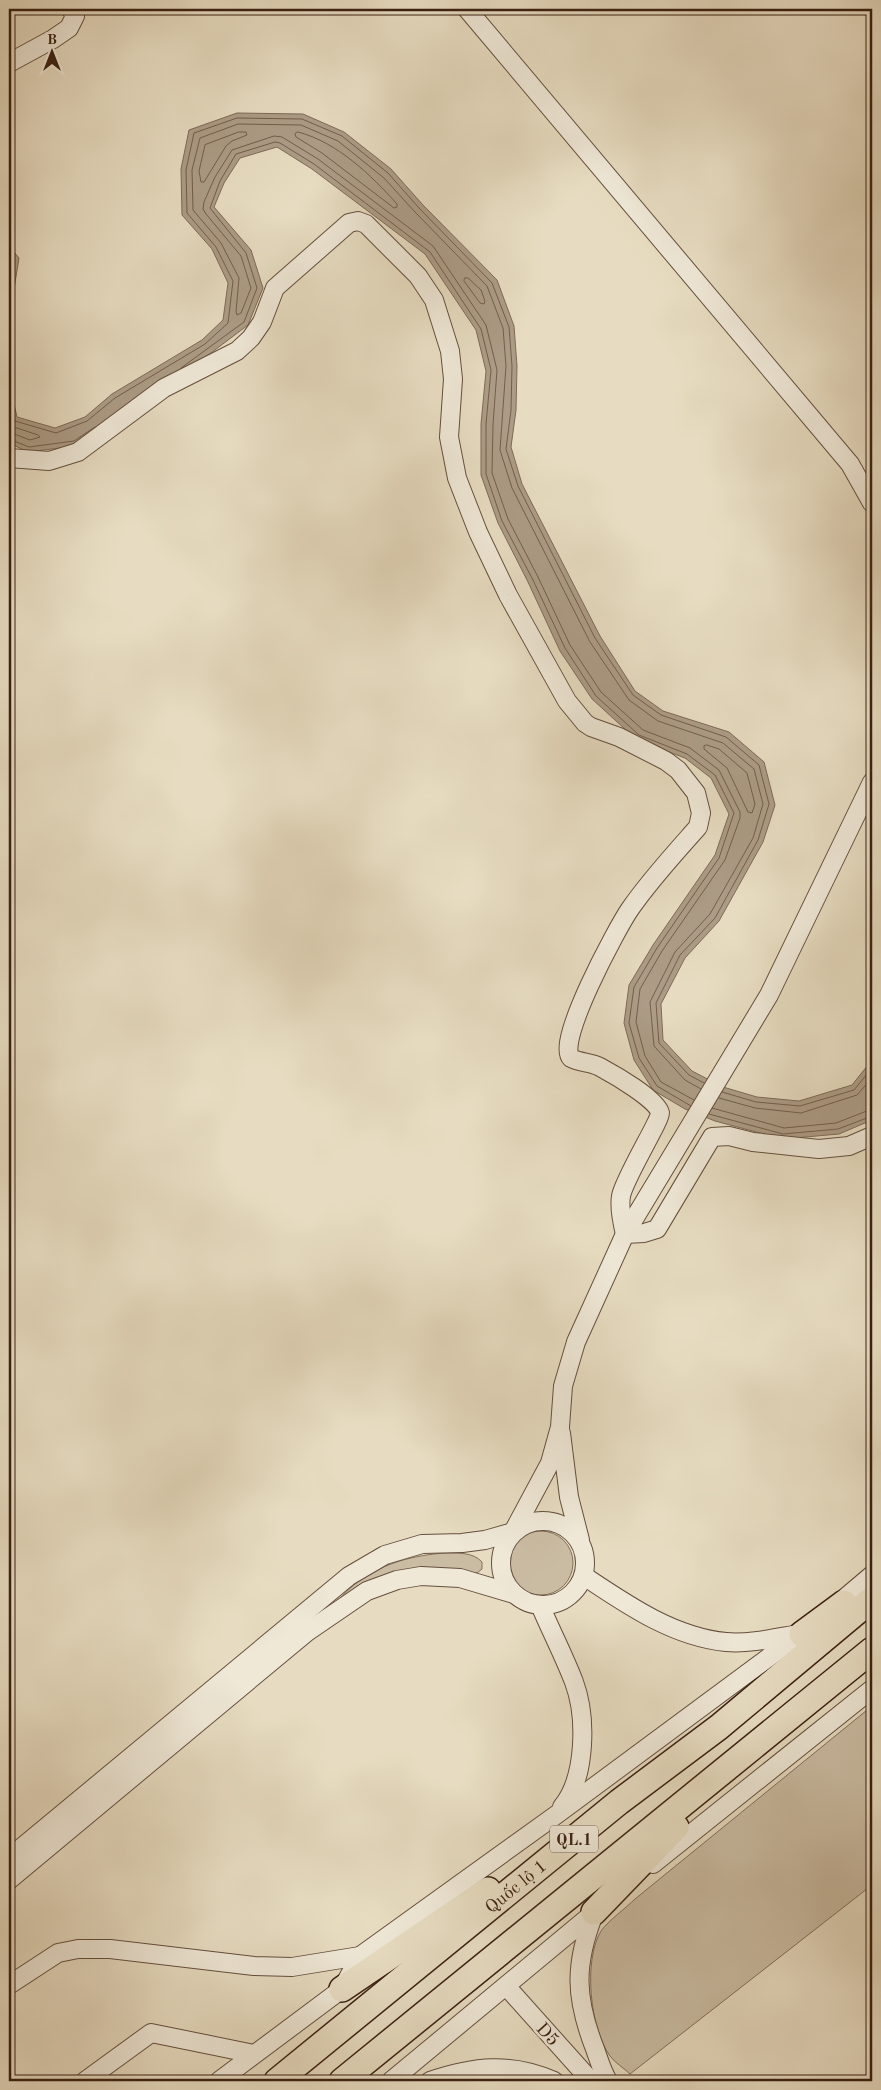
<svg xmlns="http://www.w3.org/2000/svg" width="881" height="2090" font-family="'Old Standard TT',serif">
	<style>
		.green { fill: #cabca3; stroke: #826e5a }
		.water { fill: #ac9c86; stroke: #7e6a58 }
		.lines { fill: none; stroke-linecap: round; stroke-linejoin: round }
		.shore { stroke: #735e4c; stroke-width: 1 }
		.minor-casing { stroke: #654f3e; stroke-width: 20 }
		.highway-casing { stroke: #3a2012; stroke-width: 28 }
		.minor { stroke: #efe8d7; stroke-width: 18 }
		.highway { stroke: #e7dcc1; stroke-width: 25 }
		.labels { text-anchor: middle; stroke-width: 5; stroke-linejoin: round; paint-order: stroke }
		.shield { fill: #efe8d7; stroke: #705c4d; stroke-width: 1 }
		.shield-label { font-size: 16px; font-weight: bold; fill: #3a2012 }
		.street-label { font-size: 18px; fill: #3a2012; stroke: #efe8d7 }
	</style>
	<rect width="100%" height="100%" fill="#e7dcc1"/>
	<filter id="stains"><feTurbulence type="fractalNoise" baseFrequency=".004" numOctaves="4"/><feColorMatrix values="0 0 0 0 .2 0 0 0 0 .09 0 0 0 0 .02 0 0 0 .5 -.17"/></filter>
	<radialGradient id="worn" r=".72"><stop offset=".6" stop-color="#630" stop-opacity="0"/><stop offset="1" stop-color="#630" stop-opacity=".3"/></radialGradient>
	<g class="green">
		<circle cx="541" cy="1563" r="32"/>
		<path d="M 445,1553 C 458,1553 473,1552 482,1562 L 482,1569 L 477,1573 C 447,1569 388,1571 361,1584 C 352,1589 344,1597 335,1603 C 343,1596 350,1587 359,1581 C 383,1563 415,1555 445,1553 Z"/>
		<path d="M 872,1706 L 872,1885 L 630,2074 C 624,2068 615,2063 610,2056 C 590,2028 583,1961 601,1931 C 608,1921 626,1908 635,1899 Z"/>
	</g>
	<g class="water">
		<polygon points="237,113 303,114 344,132 391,169 423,205 497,280 514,326 517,366 516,410 511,447 522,484 600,636 635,691 663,711 729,732 764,762 775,805 763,842 719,921 685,958 661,1004 663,1040 692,1071 723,1087 757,1097 799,1101 852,1085 872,1060 872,1120 839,1134 783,1139 715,1121 685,1109 653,1090 634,1060 624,1023 629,985 653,945 715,855 729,814 711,778 685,758 637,740 592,699 560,651 528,582 498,523 481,475 481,424 486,371 476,330 425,254 312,169 277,147 240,158 224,183 214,207 251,250 263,288 248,325 199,362 76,446 28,452 9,443 9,382 17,417 55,428 85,417 112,394 202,340 223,320 228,283 212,249 182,215 181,169 189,130"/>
		<polygon points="9,246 19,258 9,320"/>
	</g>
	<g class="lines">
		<g class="shore">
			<polygon points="239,132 246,132 247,135 232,141 226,146 204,182 201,182 199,171 205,145"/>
			<path d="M 298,132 C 337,142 371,175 397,204 L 397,207 L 394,208 L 322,153 L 296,137 L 295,134 Z"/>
			<polygon points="465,278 468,278 481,290 485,301 484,304 480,303 464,281"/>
			<polyline points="181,368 244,322 257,288 246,253 210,208 220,181 236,154 275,142 280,143 314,164 430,252 481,329 491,370 486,424 486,474 502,521 533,580 565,648 596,696 639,735 687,754 715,775 734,813 719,858 657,948 634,987 629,1023 639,1058 657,1086 691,1106"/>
			<polyline points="9,403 13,418 15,421 56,433 87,421 115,398 205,344 228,323 233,281 216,247 187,213 186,170 194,133 237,118 302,119 342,136 388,173 419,208 492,283 509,327 512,366 511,410 506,449 518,486 595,638 633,695 661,715 726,737 759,765 769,804 758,840 715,918 680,955 656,1003 659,1043 689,1075 704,1083"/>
			<polyline points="9,424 14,427 38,435 40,437 30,440 9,432"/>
			<polyline points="9,439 29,447 74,441 95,427"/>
			<polygon points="707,745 719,749 747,773 755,804 752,813 748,812 727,768 704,749 704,746"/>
			<polyline points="722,1092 756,1102 800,1106 854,1090 872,1068"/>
			<polyline points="719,1098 755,1108 801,1113 857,1095 872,1078"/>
			<polyline points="694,1100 661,1082 645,1056 636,1022 640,989 662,951 725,860 740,818 740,812 719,770 690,748 643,730 601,692 570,645 538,577 508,519 492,473 493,424 497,370 486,325 433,246 318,159 282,137 274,136 232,150 215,177 204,202 203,209 206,214 241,256 251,288 241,313 237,315 236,312 239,278 221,243 193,210 192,170 200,138 238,124 301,125 338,141 384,178 415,212 487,286 503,328 506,366 500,450 512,488 590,642 629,700 658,721 723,743 754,769 763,804 753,838 710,914 675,952 650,1002 654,1046 685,1080 701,1089"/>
			<polyline points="712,1108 784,1128 836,1123 872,1109"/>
			<polyline points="709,1114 783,1134 838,1129 872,1116"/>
		</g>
		<g class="minor-casing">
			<g id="minor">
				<polyline points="467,9 850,464 872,503"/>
				<polyline points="9,63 53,39 69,28 75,16 71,9"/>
				<path d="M 9,458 L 49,461 L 78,452 L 164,388 L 237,351 L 251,338 L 262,322 L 275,288 L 349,223 L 358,221 L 366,224 L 418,276 L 434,300 L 450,351 L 453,379 L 449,437 L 457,478 L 478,532 L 508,595 L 567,701 L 585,723 L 591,727 L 619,737 L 666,761 L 678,770 L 696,793 L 701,813 L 698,827 C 675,853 650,880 630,909 C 617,928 555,1043 571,1058 C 580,1063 591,1062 600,1067 C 613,1074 657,1099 660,1113 C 661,1119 624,1179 621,1196 C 619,1208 622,1222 625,1234 L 644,1233 L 657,1229 L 712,1137 L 729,1136 L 753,1142 L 819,1149 L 849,1146 L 872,1136"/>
				<polyline points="561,1433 569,1497 580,1540"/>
				<circle cx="543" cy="1563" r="42"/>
				<path d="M 584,1576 C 626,1604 673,1637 726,1642 C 750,1644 775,1638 799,1634"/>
				<path d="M 540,1605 C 551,1631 564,1656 574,1682 C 587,1717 586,1778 562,1807"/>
				<polyline points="833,1608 872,1575"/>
				<polyline points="9,1858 349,1576 385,1555 422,1544 462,1543 485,1540 513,1532 550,1463 560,1427 563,1386 576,1342 625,1234 769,995 872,782"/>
				<polyline points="653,1864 872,1689"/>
				<polyline points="9,1880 307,1632 367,1591 397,1580 421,1576 460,1578 514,1594"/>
				<path d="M 594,1914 C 574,1965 575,1998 595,2049 C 599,2060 602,2071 608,2081"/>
				<polyline points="9,1985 58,1953 78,1949 110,1949 254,1966 292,1967 360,1956"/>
				<polyline points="506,1986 591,2081"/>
				<polyline points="85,2081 151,2033 254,2054"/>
				<polyline points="219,2081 342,1989 360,1956 556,1815 811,1626"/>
				<polyline points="391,2081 602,1906"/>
				<path d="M 430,2081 C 474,2066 511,2062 554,2081"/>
			</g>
		</g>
		<g class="highway-casing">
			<g id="highway">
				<polyline points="802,1634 844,1603"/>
				<polyline points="594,1912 676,1827"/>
				<polyline points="342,1989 488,1890"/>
				<path id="s1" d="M 277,2081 L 619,1802 L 719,1727 L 872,1599"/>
				<polyline points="342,2081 872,1650"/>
			</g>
		</g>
		<use href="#minor" class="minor"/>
		<use href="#highway" class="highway"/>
	</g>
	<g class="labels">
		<rect class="shield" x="550" y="1825.5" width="48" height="27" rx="4"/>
		<g class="shield-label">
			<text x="574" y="1845">QL.1</text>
		</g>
		<g class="street-label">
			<text dy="6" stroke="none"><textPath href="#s1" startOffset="308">Quốc lộ 1</textPath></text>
			<text transform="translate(548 2034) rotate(48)" y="6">D5</text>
		</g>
	</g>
	<rect width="881" height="2090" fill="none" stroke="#e7dcc1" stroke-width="30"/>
	<rect x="10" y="10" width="861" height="2070" fill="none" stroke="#3a2012" stroke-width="2.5"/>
	<rect x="15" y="15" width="851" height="2060" fill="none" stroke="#3a2012"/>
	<g transform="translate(52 52)" stroke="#efe8d7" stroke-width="4" paint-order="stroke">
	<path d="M0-4L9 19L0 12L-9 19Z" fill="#3a2012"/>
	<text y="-8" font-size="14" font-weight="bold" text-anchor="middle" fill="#3a2012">B</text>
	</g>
	<rect width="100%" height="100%" filter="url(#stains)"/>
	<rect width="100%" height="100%" fill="url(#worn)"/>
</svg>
